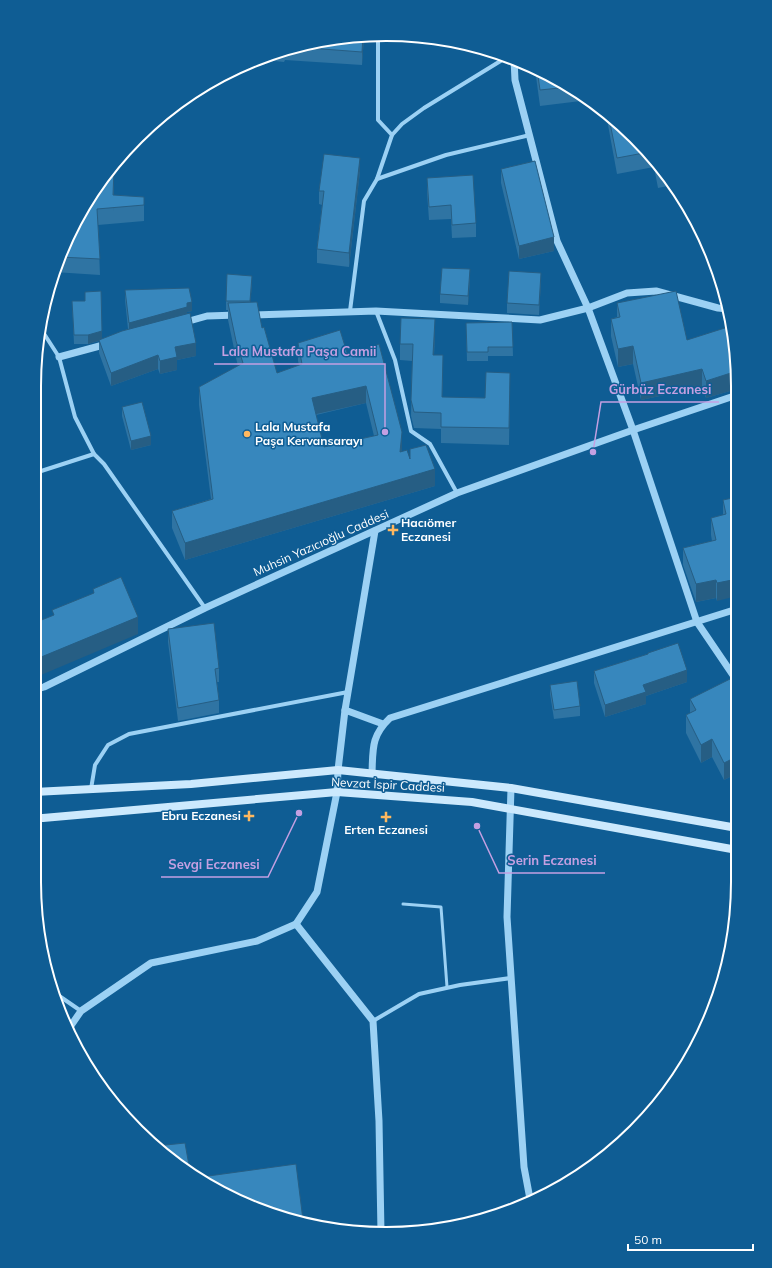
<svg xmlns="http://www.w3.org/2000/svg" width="772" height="1268" font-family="Mulish,sans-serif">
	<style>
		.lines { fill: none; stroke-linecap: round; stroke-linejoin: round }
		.service { stroke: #9cd1f4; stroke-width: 3 }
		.minor { stroke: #9cd1f4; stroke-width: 4 }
		.tertiary { stroke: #9cd1f4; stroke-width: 7 }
		.secondary { stroke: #cce9fd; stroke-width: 8 }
		.wall { fill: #2f74a3; fill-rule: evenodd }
		.shaded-wall { fill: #265e84 }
		.building { fill: #3787bd; stroke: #265e84; fill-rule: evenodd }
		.poi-dot { fill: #ffb85f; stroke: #0f5d94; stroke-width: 1.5 }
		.labels { text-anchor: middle; stroke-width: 3; stroke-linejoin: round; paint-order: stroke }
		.poi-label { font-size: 12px; font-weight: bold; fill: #fff; stroke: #0f5d94; text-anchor: start }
		.street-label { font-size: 12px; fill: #fff; stroke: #0f5d94 }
		.rim { fill: none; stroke: #fff; stroke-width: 2 }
		.leader { fill: none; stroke: #c4a0e2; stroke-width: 1.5 }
		.callout-dot { fill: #c4a0e2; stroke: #0f5d94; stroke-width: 1.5 }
		.callout-label { font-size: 13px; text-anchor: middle; font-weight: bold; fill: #c4a0e2; stroke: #0f5d94; stroke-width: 3; stroke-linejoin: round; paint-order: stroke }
	</style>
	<rect width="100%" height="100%" fill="#0f5d94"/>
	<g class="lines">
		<polyline class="service" points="403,904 441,907 447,987"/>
		<g class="minor">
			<polyline points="392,135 402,124 424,108 507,57"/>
			<polyline points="377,179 446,155 530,135"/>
			<polyline points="350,311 364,201 377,179 392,135 378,120 378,35"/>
			<polyline points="376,311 395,360 411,431 430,444 457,493"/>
			<polyline points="41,329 59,357 75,417 94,454 104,464 205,608"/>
			<polyline points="35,473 94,454"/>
			<polyline points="91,789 95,765 108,745 129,734 348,692"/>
			<polyline points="52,991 81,1011"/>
			<polyline points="373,1021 419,994 460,985 511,978"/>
		</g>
		<g class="tertiary">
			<polyline points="514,59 515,80 557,241 588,308 633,430 697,622 737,681"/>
			<polyline points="251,315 376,311 540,320 588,308 627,293 656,291 718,308 728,309"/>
			<polyline points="182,323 207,316 237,315"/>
			<polyline points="59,357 107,344"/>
			<polyline points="34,690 44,687 205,608 457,493 633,430 737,395"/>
			<polyline points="345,710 383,724"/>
			<path d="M 372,773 C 373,749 371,736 390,718 L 737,609"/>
			<polyline points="511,788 507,917 524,1167 530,1199"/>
			<polyline points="296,924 373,1021 379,1121 381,1233"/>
			<polyline points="70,1027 81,1011 151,963 257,941 296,924 317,892 337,792 338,770 345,710 375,531"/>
		</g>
		<g class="secondary">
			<polyline points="34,792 191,784 338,770 511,788 737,828"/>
			<polyline points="34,818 43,818 337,792 472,802 737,850"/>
		</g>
	</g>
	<g class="wall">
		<polygon points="364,36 362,65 285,60 284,62 256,59 318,41"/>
		<polygon points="535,69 582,93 589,100 540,106"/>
		<polygon points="606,114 650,154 673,185 658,188 654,167 617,174"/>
		<polygon points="501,169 554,251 519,259 501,183"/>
		<polygon points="360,171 349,267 317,263 317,249 322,205 319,204 319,191"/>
		<polygon points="427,178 476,223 476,237 452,238 451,219 429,220 427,192"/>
		<polygon points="114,184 114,195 144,197 144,221 98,225 100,275 54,272 54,269 93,190"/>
		<polygon points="690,209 691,210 696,223 693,224"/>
		<polygon points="470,279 468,305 440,303 440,294"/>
		<polygon points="541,282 539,315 507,313 507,303"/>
		<path d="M 252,285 L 250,302 L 262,328 L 277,373 L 299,365 L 298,361 L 298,343 L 348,356 L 402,449 L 402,452 L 410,459 L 435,486 L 185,560 L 172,528 L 172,511 L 211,499 L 199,405 L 199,387 L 238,366 L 236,358 L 228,320 L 228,310 L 226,310 L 226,301 ZM 366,403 L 374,436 L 324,447 L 316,415 Z"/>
		<polygon points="125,290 192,311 187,312 187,313 196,356 177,360 177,370 160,374 158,369 111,386 99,353 99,341 88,344 74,344 72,301 85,301 85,292 102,339 128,329 125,300"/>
		<polygon points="617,303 687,340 737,363 737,389 706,398 702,387 641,400 633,364 618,367 611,336 611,319 617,317"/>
		<polygon points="512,322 513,356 488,356 488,361 467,361 466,323"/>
		<polygon points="435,336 434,355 443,372 442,397 485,398 510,389 509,445 441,443 441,429 414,428 411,416 412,361 400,360 400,344"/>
		<polygon points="122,407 151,445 131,450 122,416"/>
		<polygon points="737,497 717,601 716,598 696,602 683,565 683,548 712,541 711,535 711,518 723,515 723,500"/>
		<polygon points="168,629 219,668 219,682 217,682 219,700 219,713 178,721 168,642"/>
		<polygon points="648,653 687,682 646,696 646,704 605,717 594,683 594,671 648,654"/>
		<polygon points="550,685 580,706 580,716 554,719 550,694"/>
		<polygon points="737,694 737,786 732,776 724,780 712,757 701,763 686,733 686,715 690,713 690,699"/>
	</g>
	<g class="shaded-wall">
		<polygon points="363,36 364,36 362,65 362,52"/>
		<polygon points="360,158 360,171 349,267 349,253"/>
		<polygon points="114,169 114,184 113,211 113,195"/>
		<polygon points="554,237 554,251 519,259 519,246"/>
		<polygon points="470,269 470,279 468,305 468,296"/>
		<polygon points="541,273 541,282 539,315 539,305"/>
		<polygon points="252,276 252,285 250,310 250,301"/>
		<polygon points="192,302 192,311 187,312 187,316 129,332 129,323 187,303"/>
		<polygon points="435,319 435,336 433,371 433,355"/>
		<polygon points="102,331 102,340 88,344 88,335"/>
		<polygon points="196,343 196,356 177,360 177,370 160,374 160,361 175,347"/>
		<polygon points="633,346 633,364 618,367 618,349"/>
		<polygon points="158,355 158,369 111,386 111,373"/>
		<polygon points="702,369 702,387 641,400 641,383"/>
		<polygon points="737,371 737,389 706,398 706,381"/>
		<polygon points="510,373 510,389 509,445 509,428"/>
		<polygon points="366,386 366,403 312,415 312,398"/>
		<polygon points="402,432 402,449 400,470 400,452"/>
		<polygon points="151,436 151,445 131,450 131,441"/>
		<polygon points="435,469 435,486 185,560 185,543"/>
		<polygon points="737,579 737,596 717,601 717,583"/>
		<polygon points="716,580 716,598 696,602 696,584"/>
		<polygon points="138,617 138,634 34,678 34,660"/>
		<polygon points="687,670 687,682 646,696 646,704 605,717 605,705 643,685"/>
		<polygon points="712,739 712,757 701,763 701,745"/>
		<polygon points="732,759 732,776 724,780 724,763"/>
	</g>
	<g class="building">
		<polygon points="363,36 362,52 296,47 318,41"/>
		<polygon points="537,69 569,87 540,90"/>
		<polygon points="609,118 649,152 617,158"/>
		<polygon points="324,154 360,158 349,253 317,249 324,191 319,191"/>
		<polygon points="535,161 554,237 519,246 501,169"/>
		<polygon points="656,161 663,171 658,172"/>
		<polygon points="111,168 114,169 113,195 144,197 144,205 97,209 100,259 60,257 93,190"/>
		<polygon points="473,175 476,223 452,225 451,205 429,207 427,178"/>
		<polygon points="442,268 470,269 468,296 440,294"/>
		<polygon points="509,271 541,273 539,305 507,303"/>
		<polygon points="227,274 252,276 250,301 226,301"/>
		<polygon points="189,288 192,302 187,303 187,307 129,323 125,290"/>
		<polygon points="101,291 102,331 88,335 74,335 72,301 85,301 85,292"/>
		<polygon points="676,291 687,340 731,326 737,363 737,371 706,381 702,369 641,383 633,346 618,349 611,319 620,317 617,303"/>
		<path d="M 257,302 L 262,328 L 264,327 L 277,373 L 302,364 L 298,343 L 340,330 L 348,356 L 379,344 L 402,432 L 400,452 L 407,450 L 410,459 L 410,449 L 426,445 L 435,469 L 185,543 L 172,511 L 213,499 L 199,387 L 243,363 L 236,341 L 228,303 ZM 366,386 L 378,435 L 324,447 L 312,398 Z"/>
		<polygon points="190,313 196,343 175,347 177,357 160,361 158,355 111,373 99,340 122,331"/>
		<polygon points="401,318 435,319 433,355 443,355 442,397 485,398 486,372 510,373 509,428 441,427 441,413 414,412 411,400 413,344 400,344"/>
		<polygon points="512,322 513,347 488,347 488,352 467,352 466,323"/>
		<polygon points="142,402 151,436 131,441 122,407"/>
		<polygon points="737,497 737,579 717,583 716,580 696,584 683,548 716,540 711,518 726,514 723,500"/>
		<polygon points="121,577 138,617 34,660 34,623 54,615 52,610 94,593 93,589"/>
		<polygon points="214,623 219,668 215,669 219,700 178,708 168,629"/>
		<polygon points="678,643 687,670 643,685 646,692 605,705 594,671 648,654 648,653"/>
		<polygon points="730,679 737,694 737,768 732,759 724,763 712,739 701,745 686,715 696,710 690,699"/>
		<polygon points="577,681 580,706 554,710 550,685"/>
		<polygon points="185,1143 190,1171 172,1161 156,1146"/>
		<polygon points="296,1164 303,1220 273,1215 201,1177"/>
	</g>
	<g class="poi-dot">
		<circle cx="247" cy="434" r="4"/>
		<path d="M391 524h4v4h4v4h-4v4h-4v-4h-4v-4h4z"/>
		<path d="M247 810h4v4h4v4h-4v4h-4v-4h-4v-4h4z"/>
		<path d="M384 811h4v4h4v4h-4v4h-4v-4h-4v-4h4z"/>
	</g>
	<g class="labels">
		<g class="poi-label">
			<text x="255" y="431">Lala Mustafa<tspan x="255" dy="14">Paşa Kervansarayı</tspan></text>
			<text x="401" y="527">Hacıömer<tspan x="401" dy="14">Eczanesi</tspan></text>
			<text x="241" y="820" text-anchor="end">Ebru Eczanesi</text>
			<text x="386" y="834" text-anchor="middle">Erten Eczanesi</text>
		</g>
		<g class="street-label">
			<text transform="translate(321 543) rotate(-24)" y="4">Muhsin Yazıcıoğlu Caddesi</text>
			<text transform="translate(388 785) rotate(3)" y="4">Nevzat İspir Caddesi</text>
		</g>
	</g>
	<path d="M0 0H772V1268H0ZM386 41H386A345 345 0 0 1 731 386V882A345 345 0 0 1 386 1227H386A345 345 0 0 1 41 882V386A345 345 0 0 1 386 41Z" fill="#0f5d94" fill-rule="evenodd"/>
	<path class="rim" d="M386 41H386A345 345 0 0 1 731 386V882A345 345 0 0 1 386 1227H386A345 345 0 0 1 41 882V386A345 345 0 0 1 386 41Z"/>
	<path class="leader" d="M385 432L385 364H214M593 452L601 402H719M477 826L499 873H605M299 813L268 877H161"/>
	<g class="callout-dot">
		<circle cx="385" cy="432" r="4"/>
		<circle cx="593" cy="452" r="4"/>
		<circle cx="477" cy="826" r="4"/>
		<circle cx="299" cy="813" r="4"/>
	</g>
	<g class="callout-label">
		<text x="299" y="356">Lala Mustafa Paşa Camii</text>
		<text x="660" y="394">Gürbüz Eczanesi</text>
		<text x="552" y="865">Serin Eczanesi</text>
		<text x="214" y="869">Sevgi Eczanesi</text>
	</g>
	<path d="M628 1244v6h125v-6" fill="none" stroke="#ffffff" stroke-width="2"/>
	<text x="634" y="1244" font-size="12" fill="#ffffff" stroke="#0f5d94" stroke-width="3" paint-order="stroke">50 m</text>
</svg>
